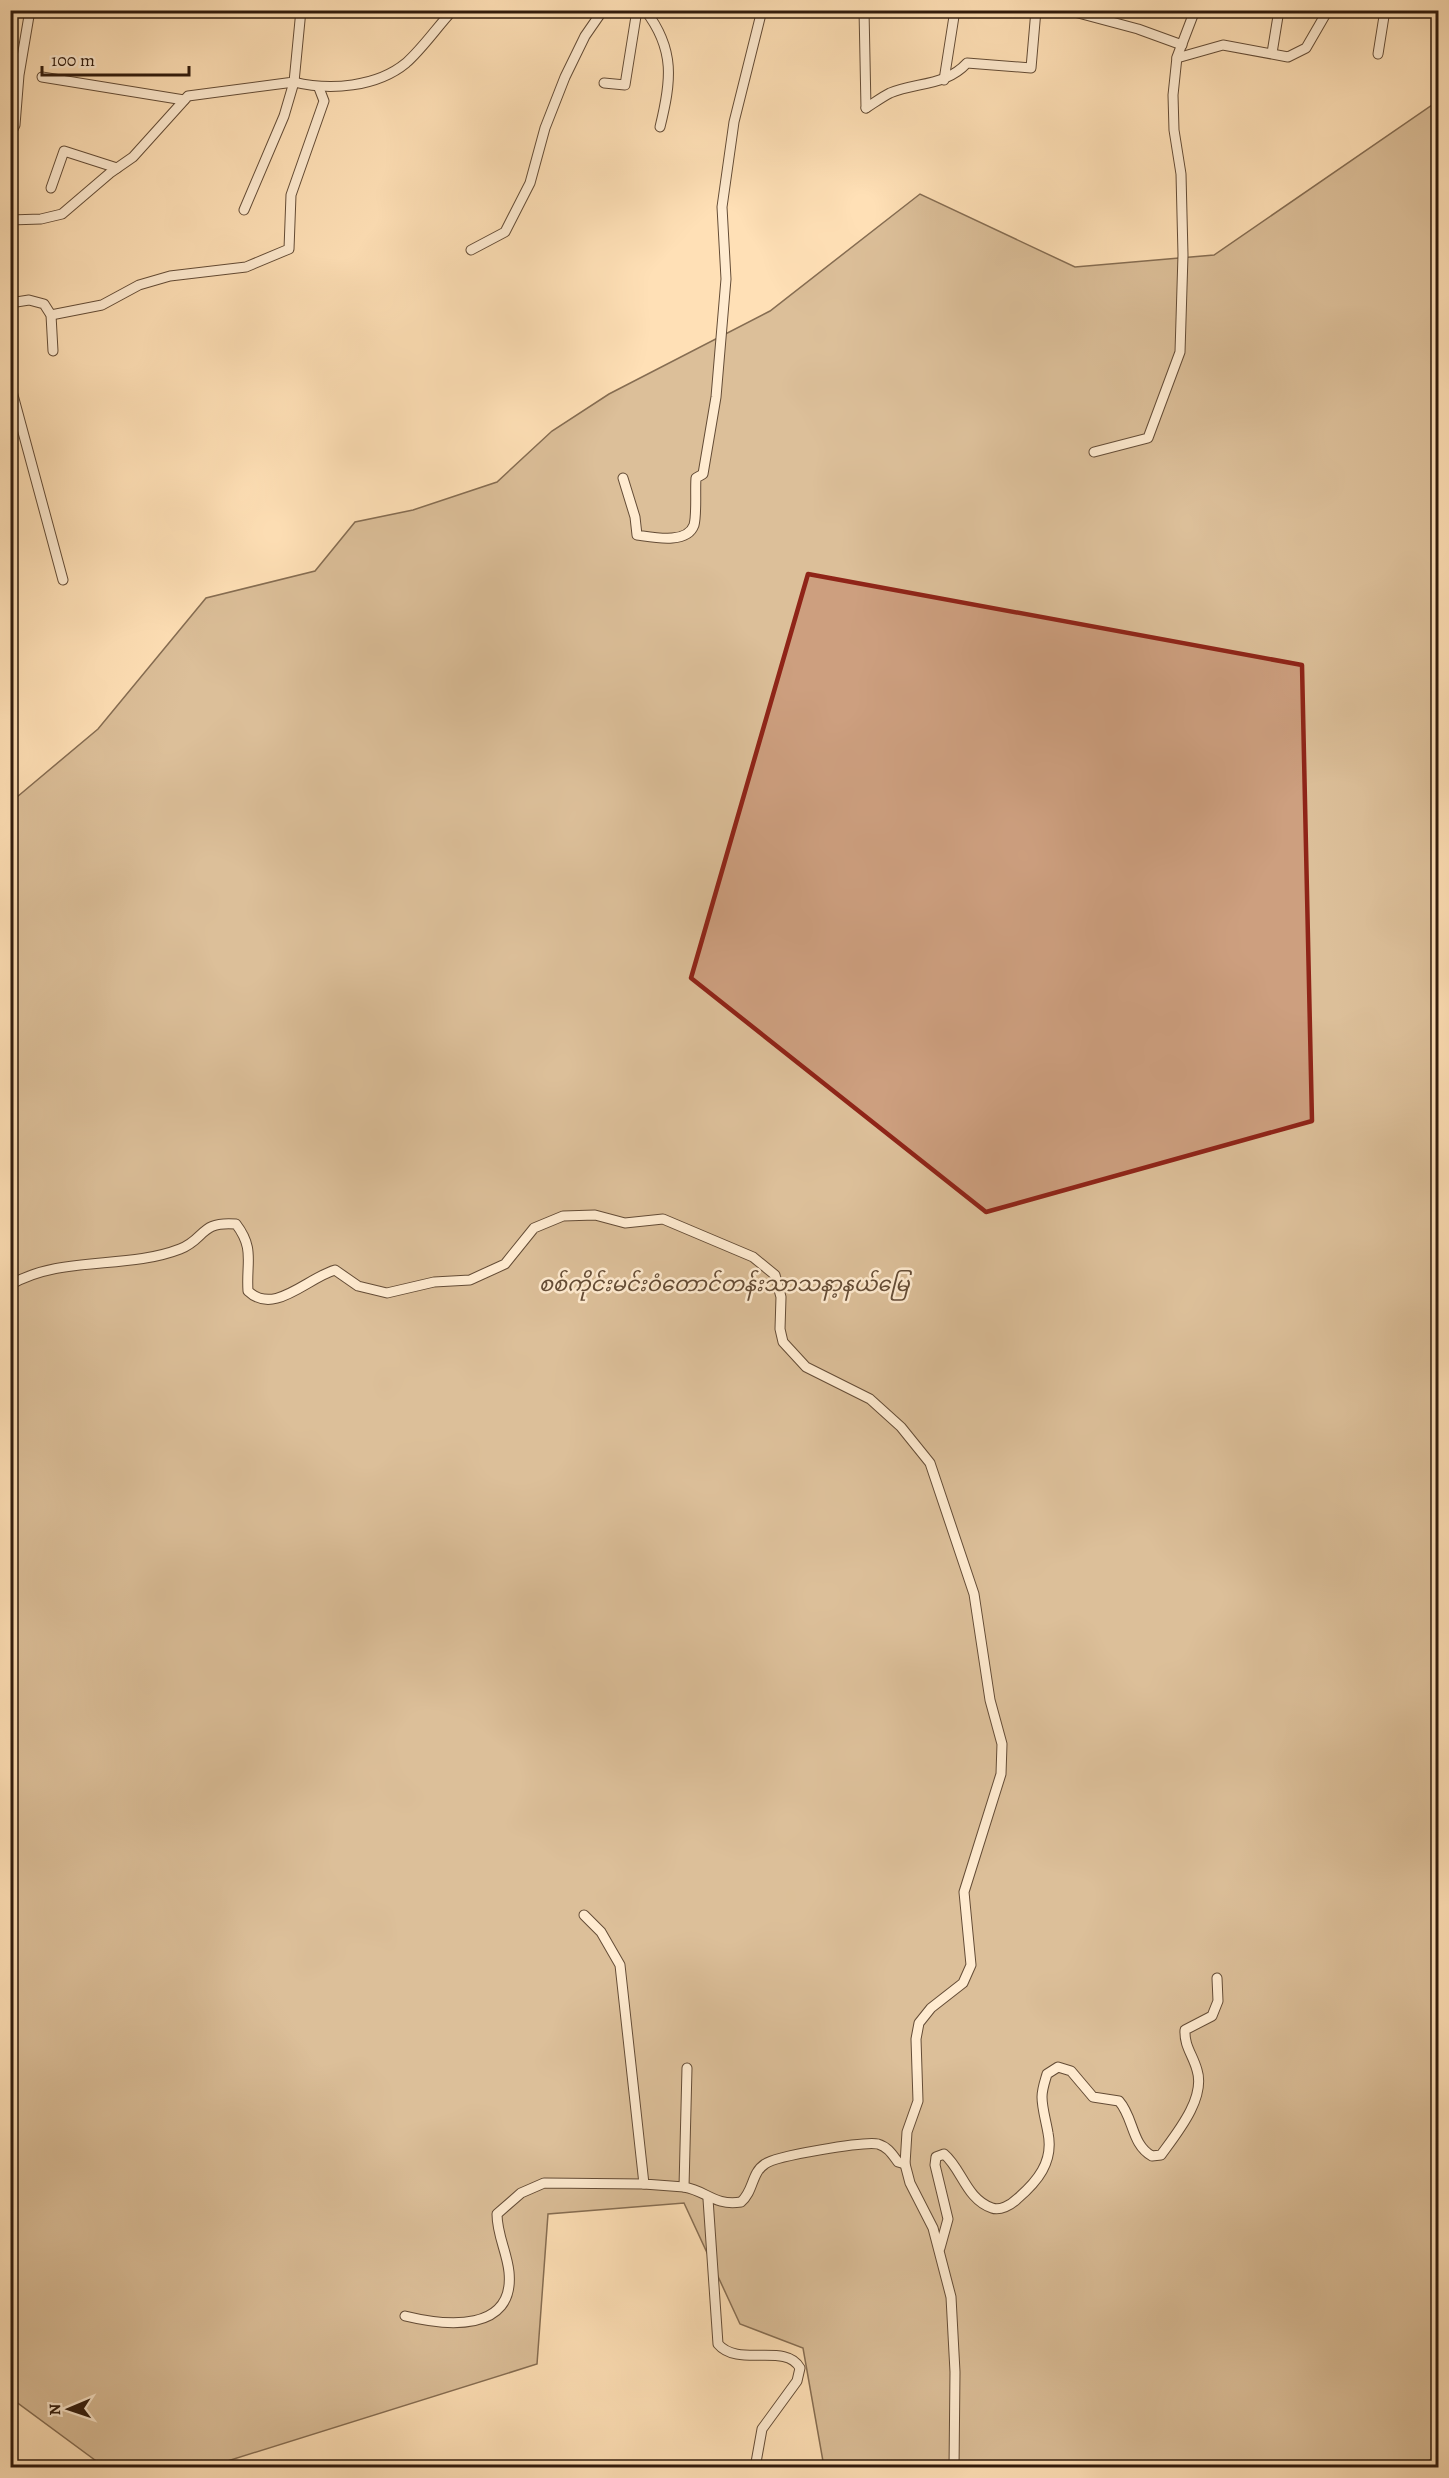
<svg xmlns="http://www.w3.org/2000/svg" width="1449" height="2478" font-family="Alegreya,'Noto Sans Myanmar',serif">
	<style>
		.green { fill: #dcbf99; stroke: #866d52; stroke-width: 1.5 }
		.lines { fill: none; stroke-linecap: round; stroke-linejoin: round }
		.minor-casing { stroke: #644c36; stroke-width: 11 }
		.minor { stroke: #ffebd0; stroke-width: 9 }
		.marked { fill: #8f2418; fill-opacity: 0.2; stroke: #8f2418; stroke-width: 4.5; stroke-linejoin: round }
		.labels { text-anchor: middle; stroke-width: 5; stroke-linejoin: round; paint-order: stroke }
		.park-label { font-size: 21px; font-style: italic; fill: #644c36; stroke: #ffebd0 }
	</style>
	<rect width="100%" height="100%" fill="#ffe0b6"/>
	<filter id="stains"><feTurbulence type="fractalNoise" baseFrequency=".00333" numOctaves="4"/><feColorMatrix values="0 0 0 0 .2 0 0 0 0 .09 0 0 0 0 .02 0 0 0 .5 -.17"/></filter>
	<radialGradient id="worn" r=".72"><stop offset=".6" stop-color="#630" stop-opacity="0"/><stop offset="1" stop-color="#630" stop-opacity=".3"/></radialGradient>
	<polygon class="green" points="1438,101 1438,2455 1418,2468 824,2467 803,2348 740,2324 684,2203 548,2214 537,2364 218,2464 99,2463 11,2398 11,802 98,729 206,598 315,571 355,522 413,510 497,482 552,431 609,394 770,311 920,194 1075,267 1214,255"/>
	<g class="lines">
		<g class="minor-casing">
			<g id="minor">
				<path d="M 645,10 C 676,50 671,82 660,127"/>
				<polyline points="864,10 866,108"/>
				<polyline points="1067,10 1138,29 1182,45"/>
				<polyline points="1272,53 1279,10"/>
				<polyline points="1378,54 1385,10"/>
				<polyline points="1177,58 1223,45 1288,57 1306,48 1328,10"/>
				<polyline points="42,77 184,100"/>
				<polyline points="944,80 955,10"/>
				<polyline points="604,83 625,85 637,10"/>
				<path d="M 866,108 C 874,103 882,97 890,93 C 917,82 946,86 967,63 L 1031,68 L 1036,10"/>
				<polyline points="10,135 15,125 19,75 30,10"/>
				<polyline points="51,188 64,151 117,168"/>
				<path d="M 244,210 L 284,116 L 294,82 C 330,91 377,87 406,63 C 423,48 437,27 453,10"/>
				<polyline points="10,220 41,219 62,214 110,173 133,157 188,96 294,82 301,10"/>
				<polyline points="471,250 505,232 530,183 545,128 565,77 585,36 603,10"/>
				<polyline points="10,303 29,300 44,304 51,315 53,351"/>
				<polyline points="51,315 102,305 139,285 170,276 246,267 289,249 291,195 324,101 319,88"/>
				<polyline points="10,384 63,580"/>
				<polyline points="1094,452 1148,438 1180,352 1183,255 1181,174 1174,130 1173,95 1177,57 1195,10"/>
				<path d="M 623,478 L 635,517 L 637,535 C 652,537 687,545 694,525 C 697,514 695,490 696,478 L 703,474 L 716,397 L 726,279 L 722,207 L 734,122 L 762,10"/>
				<path d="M 10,1285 C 61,1255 126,1270 180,1249 C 206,1239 199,1221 236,1224 C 255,1249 246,1262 248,1291 C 274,1316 307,1278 335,1270 L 358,1286 L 387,1293 L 434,1282 L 470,1280 L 505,1264 L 534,1228 L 563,1216 L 595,1215 L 625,1223 L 663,1219 L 753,1257 L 775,1275 L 781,1297 L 780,1329 L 783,1342 L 806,1367 L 870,1399 L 901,1427 L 930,1463 L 974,1594 L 990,1700 L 1002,1744 L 1001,1774 L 964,1892 L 971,1965 L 963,1983 L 931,2008 L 919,2023 L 916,2039 L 918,2101 L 907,2132 L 905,2164 L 910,2183 L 933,2228 L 951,2297 L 955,2372 L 954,2468"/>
				<polyline points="584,1915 601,1932 620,1965 644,2184 684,2187"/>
				<path d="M 687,2068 L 684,2187 C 707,2191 714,2206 741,2202 C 754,2191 751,2173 765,2164 C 775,2156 865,2141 878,2144 C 888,2147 892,2154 898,2162 L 905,2164"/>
				<path d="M 708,2199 L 718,2344 C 738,2368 786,2342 800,2368 L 797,2381 L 762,2429 L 755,2468"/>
				<path d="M 940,2248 L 948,2219 L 935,2165 L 936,2157 L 944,2154 C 962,2169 966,2199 992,2208 C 1000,2211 1011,2205 1017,2199 C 1037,2182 1054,2162 1048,2133 C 1046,2121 1042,2108 1042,2097 C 1042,2089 1045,2081 1047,2074 L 1058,2067 L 1071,2071 L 1093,2097 L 1119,2101 C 1134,2118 1131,2144 1152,2156 L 1161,2155 C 1177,2133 1206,2098 1197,2070 C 1193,2055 1184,2046 1185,2030 L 1212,2016 L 1218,2001 L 1217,1978"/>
				<path d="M 405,2316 C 446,2326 515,2333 509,2272 C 507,2252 497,2235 497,2214 L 521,2193 L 544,2183 L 644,2184"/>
			</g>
		</g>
		<use href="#minor" class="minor"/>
	</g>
	<path class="marked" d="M 808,574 L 1302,665 L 1312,1121 L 986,1212 L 691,978 Z"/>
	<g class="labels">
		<g class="park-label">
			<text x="724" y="1291">စစ်ကိုင်းမင်းဝံတောင်တန်းသာသနာ့နယ်မြေ</text>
		</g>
	</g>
	<rect width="1449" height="2478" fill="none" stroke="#ffe0b6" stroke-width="36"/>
	<rect x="12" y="12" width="1425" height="2454" fill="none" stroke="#311b0c" stroke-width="3"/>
	<rect x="18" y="18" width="1413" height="2442" fill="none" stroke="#311b0c" stroke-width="1.5"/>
	<g transform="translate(69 2409) rotate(268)" stroke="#ffebd0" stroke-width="4.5" paint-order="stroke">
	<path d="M0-4.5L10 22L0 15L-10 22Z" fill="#311b0c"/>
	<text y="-9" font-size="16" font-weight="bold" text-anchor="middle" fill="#311b0c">N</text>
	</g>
	<path d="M42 66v9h147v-9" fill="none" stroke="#311b0c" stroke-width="3"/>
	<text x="51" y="66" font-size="18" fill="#311b0c" stroke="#ffebd0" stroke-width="4.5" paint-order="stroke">100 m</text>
	<rect width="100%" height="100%" filter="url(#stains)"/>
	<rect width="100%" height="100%" fill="url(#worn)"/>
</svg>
